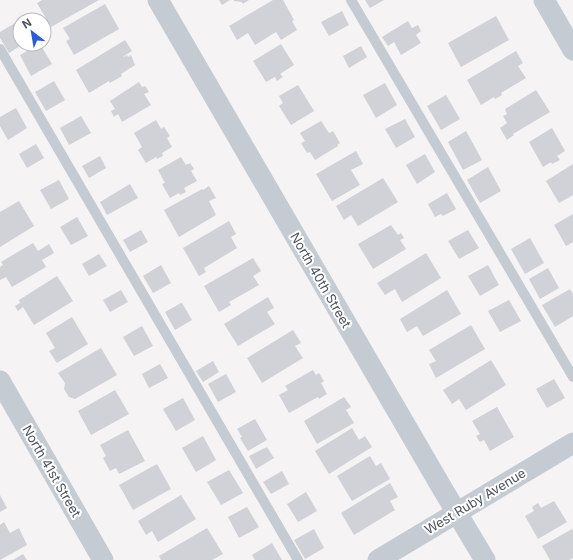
<svg xmlns="http://www.w3.org/2000/svg" width="573" height="560" font-family="Inter,sans-serif">
	<style>
		.building { fill: #d0d2d7 }
		.lines { fill: none; stroke-linecap: round; stroke-linejoin: round }
		.service { stroke: #c5cbd3; stroke-width: 10 }
		.minor { stroke: #c5cbd3; stroke-width: 21 }
		.labels { text-anchor: middle; stroke-width: 4; stroke-linejoin: round; paint-order: stroke }
		.street-label { font-size: 13px; fill: #4c535f; stroke: #fff }
	</style>
	<rect width="100%" height="100%" fill="#f5f3f3"/>
	<g class="building">
		<polygon points="42,0 99,0 51,27 37,3"/>
		<polygon points="219,0 230,0 222,5"/>
		<polygon points="234,0 249,0 243,4 242,2 234,1"/>
		<polygon points="273,0 283,0 294,20 292,21 297,30 281,40 276,32 255,45 248,33 237,40 229,26"/>
		<polygon points="365,0 384,0 370,8"/>
		<polygon points="105,4 119,29 74,55 66,41 70,39 63,28"/>
		<polygon points="342,11 349,25 329,36 321,22"/>
		<polygon points="496,16 509,40 461,67 448,43"/>
		<polygon points="408,21 412,28 418,25 421,31 416,35 421,43 401,55 394,42 388,46 382,37"/>
		<polygon points="15,23 20,31 20,44 23,44 9,53 0,38 0,32"/>
		<polygon points="125,40 132,51 124,56 124,57 127,55 128,57 131,55 135,65 121,74 122,76 110,83 109,81 89,93 76,70"/>
		<polygon points="40,44 52,64 31,76 20,55"/>
		<polygon points="281,44 294,65 280,74 283,77 277,81 275,77 266,82 253,61"/>
		<polygon points="361,46 367,57 349,68 343,56"/>
		<polygon points="516,51 523,63 518,66 526,78 501,93 502,95 495,99 494,97 481,105 467,80"/>
		<polygon points="54,81 65,100 46,111 35,92"/>
		<polygon points="139,82 142,87 145,86 149,92 144,94 151,105 122,122 118,114 114,117 111,111 115,109 110,101"/>
		<polygon points="385,83 397,105 376,118 363,95"/>
		<polygon points="298,85 314,111 291,125 279,106 283,103 279,96"/>
		<polygon points="536,90 550,112 513,134 514,135 507,140 500,128 507,123 503,116 507,114 505,109"/>
		<polygon points="446,95 460,119 441,130 427,106"/>
		<polygon points="16,108 27,128 8,140 0,126 0,117"/>
		<polygon points="81,116 91,133 69,145 60,128"/>
		<polygon points="405,119 415,137 396,148 385,129"/>
		<polygon points="156,120 161,129 164,127 170,136 167,138 172,147 162,153 163,156 157,159 156,157 146,163 138,150 142,147 134,133"/>
		<polygon points="321,121 329,133 333,131 340,143 337,145 338,146 315,160 310,152 307,153 301,143 305,141 300,133"/>
		<polygon points="552,128 565,151 557,156 560,160 552,164 551,162 543,167 529,142"/>
		<polygon points="466,131 482,160 463,170 448,142"/>
		<polygon points="36,144 44,158 27,168 19,154"/>
		<polygon points="356,151 363,164 351,170 360,185 332,201 316,174"/>
		<polygon points="425,154 435,172 417,184 406,165"/>
		<polygon points="100,156 106,168 89,178 82,166"/>
		<polygon points="181,157 186,165 190,163 194,169 191,171 197,181 184,188 186,192 180,195 179,193 170,198 162,184 165,183 158,170"/>
		<polygon points="573,164 573,195 559,203 546,181"/>
		<polygon points="488,167 501,191 480,203 467,180"/>
		<polygon points="383,178 398,202 358,226 351,215 344,220 336,206"/>
		<polygon points="59,180 69,199 51,209 40,190"/>
		<polygon points="130,184 138,198 107,215 100,202"/>
		<polygon points="209,186 216,198 209,201 216,215 179,237 164,210 202,189 203,190"/>
		<polygon points="447,193 456,209 443,216 441,214 435,217 428,204"/>
		<polygon points="19,201 34,226 0,247 0,212"/>
		<polygon points="573,214 573,242 566,246 554,225"/>
		<polygon points="77,217 88,236 71,245 60,227"/>
		<polygon points="229,221 236,234 231,237 237,248 204,268 206,272 199,276 183,248"/>
		<polygon points="391,225 398,235 401,233 404,238 400,240 406,249 373,269 358,244"/>
		<polygon points="141,230 148,242 130,252 123,240"/>
		<polygon points="468,230 479,248 459,259 448,241"/>
		<polygon points="530,238 544,263 525,274 511,249"/>
		<polygon points="33,243 38,251 49,244 54,253 42,260 46,267 12,287 6,277 0,280 0,267 3,265 1,262"/>
		<polygon points="426,253 441,278 402,302 395,289 385,295 377,283"/>
		<polygon points="99,254 107,266 89,276 82,264"/>
		<polygon points="253,258 261,271 253,276 259,285 229,302 231,305 219,312 204,286"/>
		<polygon points="161,265 171,283 153,293 143,276"/>
		<polygon points="488,265 499,285 480,296 468,276"/>
		<polygon points="548,268 559,288 540,299 529,279"/>
		<polygon points="57,276 73,301 34,325 23,307 18,311 15,306 20,303 19,300"/>
		<polygon points="570,289 573,294 573,316 555,327 542,305"/>
		<polygon points="121,290 128,302 110,312 103,300"/>
		<polygon points="447,290 461,314 423,336 417,326 407,332 400,319"/>
		<polygon points="268,297 274,308 267,312 275,324 238,346 224,324"/>
		<polygon points="509,300 521,321 500,332 488,311"/>
		<polygon points="181,303 182,303 192,320 175,330 165,312"/>
		<polygon points="72,317 88,344 57,363 49,351 55,348 46,333"/>
		<polygon points="471,325 485,349 436,378 429,364 436,361 429,350"/>
		<polygon points="142,326 153,346 134,356 123,337"/>
		<polygon points="293,330 301,343 295,346 303,358 262,383 247,358"/>
		<polygon points="101,348 117,375 75,399 69,397 64,389 65,383 58,373"/>
		<polygon points="491,360 506,385 466,410 459,399 452,404 443,390"/>
		<polygon points="213,361 219,372 203,382 196,371"/>
		<polygon points="160,364 168,378 149,388 142,374"/>
		<polygon points="313,370 316,375 319,373 324,381 321,383 327,394 319,399 318,397 289,413 279,395 288,390 285,386"/>
		<polygon points="226,374 236,392 218,402 208,384"/>
		<polygon points="554,379 565,398 547,408 536,389"/>
		<polygon points="115,390 129,414 91,435 78,411"/>
		<polygon points="344,397 351,407 346,410 354,423 317,444 304,421"/>
		<polygon points="183,398 195,420 176,431 163,409"/>
		<polygon points="497,407 514,437 490,451 484,440 480,442 476,436 480,434 472,421"/>
		<polygon points="255,419 267,440 248,451 240,438 242,437 237,429"/>
		<polygon points="352,428 359,440 365,436 372,447 329,474 315,451"/>
		<polygon points="128,430 145,461 119,474 116,468 110,471 103,458 106,456 100,445"/>
		<polygon points="203,436 216,460 196,472 182,448"/>
		<polygon points="267,447 274,458 256,469 249,456"/>
		<polygon points="370,456 376,466 381,463 390,479 352,501 337,476"/>
		<polygon points="157,464 171,489 133,510 119,485"/>
		<polygon points="229,470 243,493 221,505 207,482"/>
		<polygon points="282,471 289,484 271,494 263,482"/>
		<polygon points="390,483 398,497 390,501 395,510 354,535 341,513"/>
		<polygon points="306,492 317,511 298,522 287,504"/>
		<polygon points="0,495 7,508 0,512"/>
		<polygon points="181,495 196,519 158,542 152,531 146,535 138,521"/>
		<polygon points="554,501 567,522 538,539 525,516 534,511 532,507 538,503 541,508"/>
		<polygon points="247,507 259,527 239,538 228,517"/>
		<polygon points="4,522 10,533 19,528 27,545 0,560 0,525"/>
		<polygon points="207,528 223,554 212,560 161,560 159,556"/>
		<polygon points="314,529 324,548 305,559 294,540"/>
		<polygon points="572,529 573,531 573,558 569,560 550,560 542,546"/>
		<polygon points="272,543 282,560 255,560 252,555"/>
		<polygon points="23,554 27,560 13,560"/>
	</g>
	<g class="lines">
		<g class="service">
			<polyline points="351,0 573,377"/>
			<polyline points="0,49 298,560"/>
		</g>
		<g class="minor">
			<polyline points="158,0 442,488 485,560"/>
			<polyline points="544,0 573,50"/>
			<polyline points="0,381 103,560"/>
			<polyline points="378,560 573,443"/>
		</g>
	</g>
	<g class="labels">
		<g class="street-label">
			<text transform="translate(321 280) rotate(60)" y="5">North 40th Street</text>
			<text transform="translate(52 471) rotate(60)" y="5">North 41st Street</text>
			<text transform="translate(475 501) rotate(-31)" y="5">West Ruby Avenue</text>
		</g>
	</g>
	<g transform="translate(32 32) rotate(329)"><circle r="19" fill="#ffffff" stroke="#b7babf"/>
	<path d="M0-3L7 15L0 10L-7 15Z" fill="#2b5dd7"/>
	<text y="-6" font-size="11" font-weight="bold" text-anchor="middle" fill="#4c535f">N</text>
	</g>
</svg>
